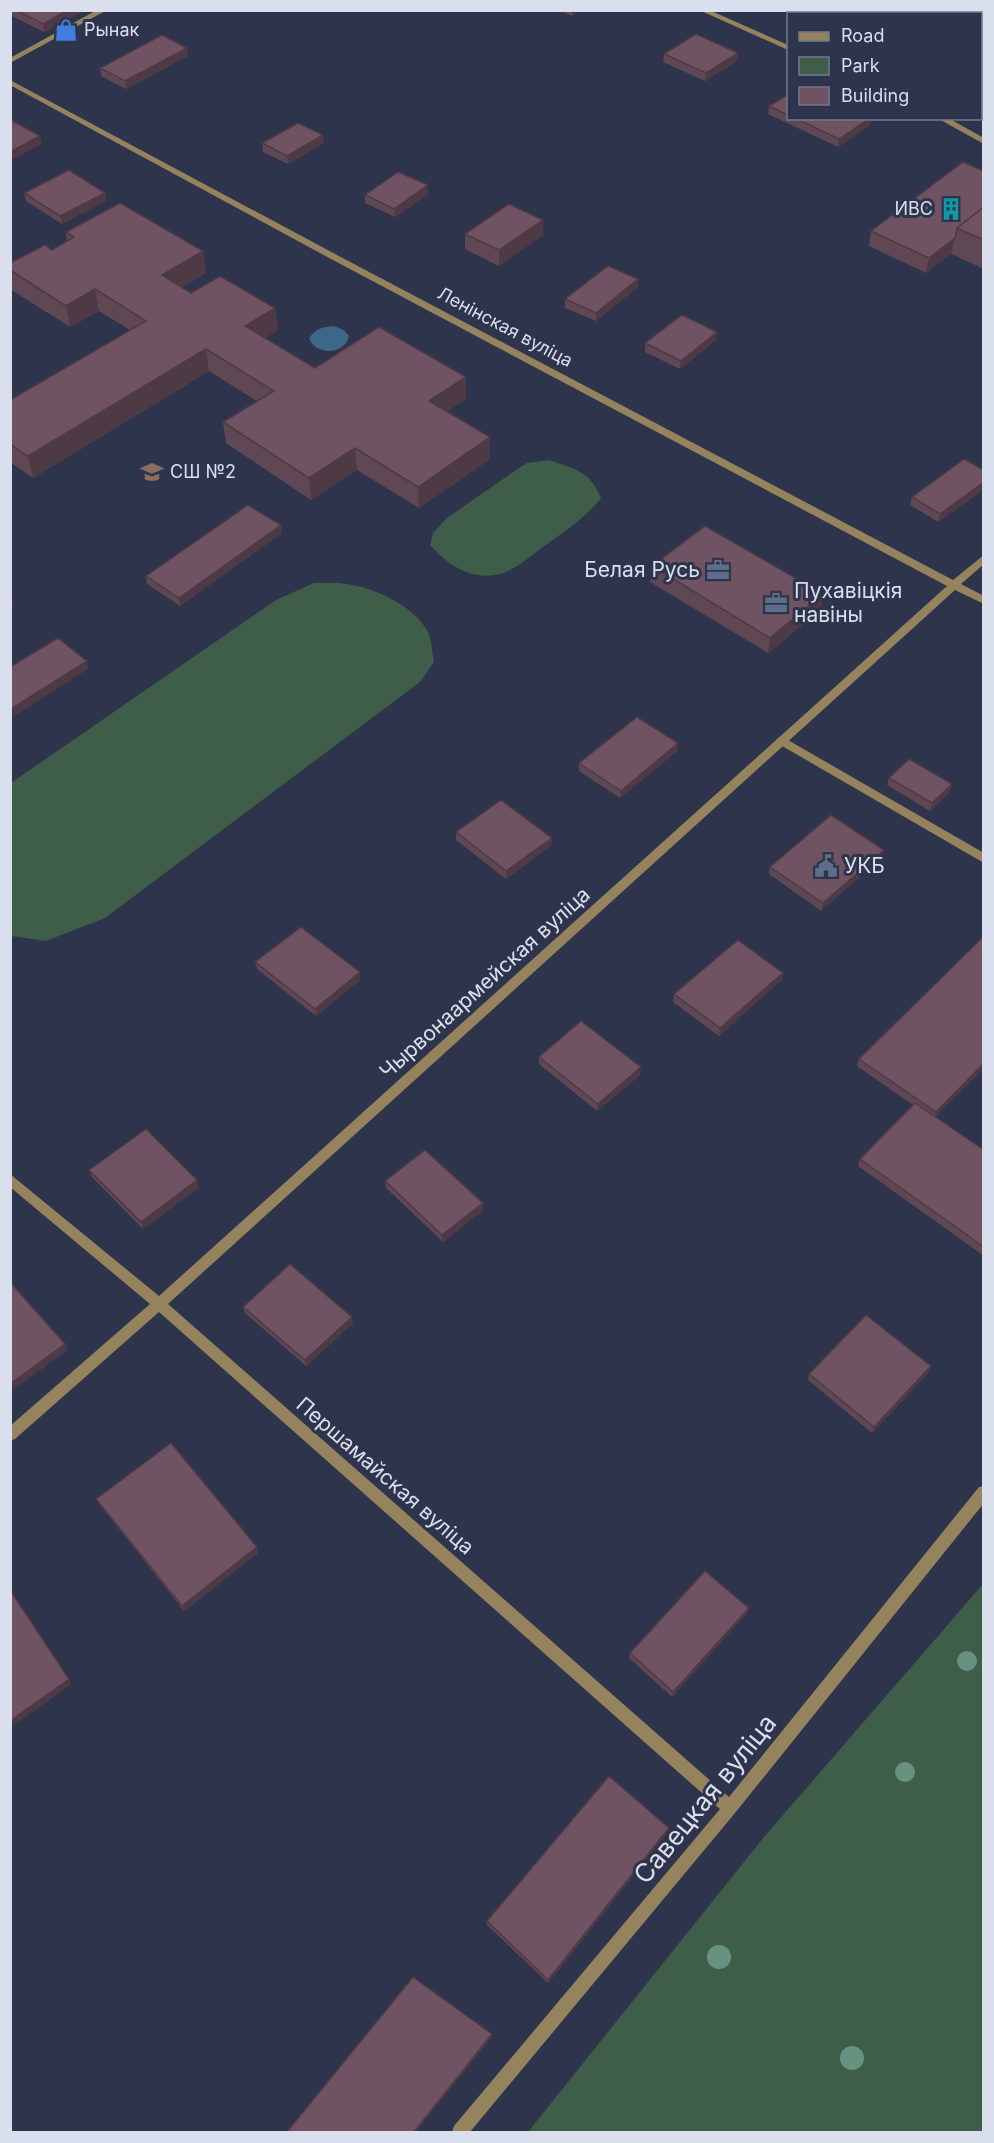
<svg xmlns="http://www.w3.org/2000/svg" width="994" height="2143" font-family="Inter,sans-serif">
	<style>
		.green { fill: #3e5e49 }
		.water { fill: #3c6887 }
		.lines { fill: none; stroke-linecap: round; stroke-linejoin: round }
		.lane { fill: #95835d; fill-rule: evenodd }
		.street { fill: #95835d; fill-rule: evenodd }
		.tree { fill: #679282 }
		.wall { fill: #604754 }
		.shaded-wall { fill: #4e3a45 }
		.building { fill: #705362; stroke: #4e3a45; stroke-width: 1.5 }
		.labels { text-anchor: middle; stroke-width: 6; stroke-linejoin: round; paint-order: stroke }
		.far-poi-label { font-size: 18px; fill: #dadfee; stroke: #2e344c; text-anchor: start }
		.far-street-label { font-size: 18px; fill: #dadfee; stroke: #2e344c }
		.poi-label { font-size: 21px; fill: #dadfee; stroke: #2e344c; text-anchor: start }
		.street-label { font-size: 21px; fill: #dadfee; stroke: #2e344c }
		.near-street-label { font-size: 26px; fill: #dadfee; stroke: #2e344c }
	</style>
	<rect width="100%" height="100%" fill="#2e344c"/>
	<g class="green">
		<path d="M 549,460 C 576,470 589,470 601,498 C 586,517 567,530 547,544 C 534,553 516,570 500,574 C 471,581 448,565 430,545 L 433,533 L 447,518 L 516,470 L 527,463 Z"/>
		<path d="M 314,583 C 325,583 337,582 347,584 C 375,588 412,605 427,630 C 432,639 432,652 434,662 L 420,682 L 105,918 L 46,941 L 11,936 L 11,783 L 276,600 Z"/>
		<polygon points="983,1584 983,2132 528,2132 764,1837"/>
	</g>
	<path class="water" d="M 334,326 L 344,330 L 349,336 C 345,355 315,356 309,338 C 316,328 323,327 334,326 Z"/>
	<g class="lines">
		<g class="lane">
			<polygon points="97,10 107,10 10,63 10,58"/>
			<polygon points="781,736 984,853 984,863 777,743 776,740"/>
		</g>
		<g class="street">
			<polygon points="699,10 709,10 788,45 788,50"/>
			<polygon points="10,80 337,255 953,580 984,555 984,564 961,584 984,596 984,604 955,590 168,1304 729,1797 979,1487 984,1486 984,1503 735,1813 470,2132 452,2132 454,2126 720,1809 159,1312 15,1439 10,1441 10,1426 150,1304 10,1187 10,1174 159,1296 947,586 331,259 10,85"/>
			<polygon points="937,118 948,118 984,138 984,144"/>
		</g>
	</g>
	<g class="tree">
		<circle cx="967" cy="1661" r="10"/>
		<circle cx="905" cy="1772" r="10"/>
		<circle cx="719" cy="1957" r="12"/>
		<circle cx="852" cy="2058" r="12"/>
	</g>
	<g class="wall">
		<polygon points="10,10 85,10 44,32 10,15"/>
		<polygon points="559,10 581,10 572,16"/>
		<polygon points="791,10 852,10 856,12 856,14 792,14 791,13"/>
		<polygon points="738,53 737,61 705,81 663,62 664,54"/>
		<polygon points="188,56 126,89 101,76 100,68"/>
		<polygon points="789,94 789,118 870,118 869,126 838,147 768,114 769,106"/>
		<polygon points="262,143 324,143 288,164 263,152"/>
		<polygon points="984,171 984,269 951,254 926,273 869,246 871,231"/>
		<polygon points="24,193 105,193 106,201 62,224 26,201"/>
		<polygon points="428,194 395,217 365,203 365,195"/>
		<polygon points="543,220 543,235 499,266 465,249 465,234"/>
		<polygon points="66,232 203,251 206,273 182,287 191,293 275,308 278,330 265,338 315,368 466,377 466,399 447,411 490,459 419,508 357,470 311,500 226,443 223,422 257,401 209,371 33,478 10,462 10,400 130,330 99,311 70,327 10,289 10,263 52,250 67,241"/>
		<polygon points="638,287 596,321 565,308 565,299"/>
		<polygon points="716,340 680,369 645,352 645,343"/>
		<polygon points="984,470 984,489 938,522 910,505 912,497"/>
		<polygon points="282,533 180,606 147,584 146,576"/>
		<polygon points="652,566 823,594 821,610 768,653 650,582"/>
		<polygon points="678,743 677,751 620,798 579,771 579,763"/>
		<polygon points="889,778 950,792 930,811 887,785"/>
		<polygon points="456,832 552,838 551,846 506,879 456,840"/>
		<polygon points="884,850 882,857 821,911 769,874 770,867"/>
		<polygon points="984,936 984,1068 935,1117 984,1150 984,1256 858,1166 860,1159 913,1105 857,1066 859,1059"/>
		<polygon points="255,962 360,972 360,980 316,1016 257,969"/>
		<polygon points="783,973 781,980 719,1036 673,1002 674,994"/>
		<polygon points="539,1057 640,1075 597,1111 539,1064"/>
		<polygon points="89,1170 199,1187 143,1229 92,1177"/>
		<polygon points="385,1181 483,1203 483,1210 443,1242 386,1188"/>
		<polygon points="243,1307 353,1323 306,1366 245,1313"/>
		<polygon points="929,1372 872,1433 808,1380 809,1374"/>
		<polygon points="96,1499 258,1553 184,1611 99,1504"/>
		<polygon points="749,1608 747,1613 672,1697 629,1658 630,1653"/>
		<polygon points="668,1832 548,1983 487,1925 487,1921"/>
	</g>
	<g class="shaded-wall">
		<polygon points="68,10 85,10 44,32 43,24"/>
		<polygon points="572,10 581,10 572,16"/>
		<polygon points="187,48 188,56 126,89 125,81"/>
		<polygon points="738,53 737,61 705,81 706,73"/>
		<polygon points="870,118 869,126 838,147 839,139"/>
		<polygon points="323,135 324,143 288,164 287,156"/>
		<polygon points="40,136 42,144 10,161 10,152"/>
		<polygon points="428,185 428,194 395,217 394,209"/>
		<polygon points="105,193 106,201 62,224 60,216"/>
		<polygon points="543,220 543,235 499,266 499,250"/>
		<polygon points="955,238 951,254 926,273 929,258"/>
		<polygon points="203,251 206,273 165,297 162,275"/>
		<polygon points="638,279 638,287 596,321 596,313"/>
		<polygon points="95,289 99,311 70,327 66,306"/>
		<polygon points="275,308 278,330 248,348 245,326"/>
		<polygon points="717,332 716,340 680,369 681,361"/>
		<polygon points="206,349 209,371 33,478 28,456"/>
		<polygon points="466,377 466,399 430,423 429,401"/>
		<polygon points="490,437 490,459 419,508 418,487"/>
		<polygon points="355,448 357,470 311,500 309,478"/>
		<polygon points="984,482 984,489 938,522 940,514"/>
		<polygon points="281,525 282,533 180,606 179,598"/>
		<polygon points="823,594 821,610 768,653 770,638"/>
		<polygon points="12,598 14,606 10,608 10,599"/>
		<polygon points="87,661 88,669 13,717 11,709"/>
		<polygon points="678,743 677,751 620,798 621,791"/>
		<polygon points="952,784 950,792 930,811 932,803"/>
		<polygon points="552,838 551,846 506,879 506,871"/>
		<polygon points="884,850 882,857 821,911 823,903"/>
		<polygon points="360,972 360,980 316,1016 315,1009"/>
		<polygon points="783,973 781,980 719,1036 720,1028"/>
		<polygon points="984,1063 984,1068 934,1119 936,1112"/>
		<polygon points="641,1067 640,1075 597,1111 598,1104"/>
		<polygon points="197,1180 199,1187 143,1229 141,1222"/>
		<polygon points="483,1203 483,1210 443,1242 442,1235"/>
		<polygon points="352,1317 353,1323 306,1366 305,1360"/>
		<polygon points="65,1344 68,1350 10,1392 10,1384"/>
		<polygon points="931,1366 929,1372 872,1433 874,1427"/>
		<polygon points="257,1547 258,1553 184,1611 182,1606"/>
		<polygon points="749,1608 747,1613 672,1697 673,1692"/>
		<polygon points="69,1679 72,1684 10,1728 10,1721"/>
		<polygon points="669,1828 668,1832 548,1983 548,1980"/>
		<polygon points="492,2034 492,2037 415,2133 413,2133"/>
	</g>
	<g class="building">
		<polygon points="16,10 68,10 43,24"/>
		<polygon points="805,10 852,10 856,12 854,14 811,14"/>
		<polygon points="696,34 738,53 706,73 664,54"/>
		<polygon points="162,35 187,48 125,81 100,68"/>
		<polygon points="789,94 789,116 769,106"/>
		<polygon points="795,118 870,118 839,139"/>
		<polygon points="10,120 11,120 40,136 10,152"/>
		<polygon points="298,123 323,135 287,156 262,143"/>
		<polygon points="963,162 984,171 984,207 957,228 955,238 929,258 871,231"/>
		<polygon points="69,170 105,193 60,216 24,193"/>
		<polygon points="398,172 428,185 394,209 365,195"/>
		<polygon points="120,203 203,251 162,275 191,293 220,276 275,308 245,326 315,368 379,327 466,377 429,401 490,437 418,487 355,448 309,478 223,422 274,391 206,349 28,456 10,444 10,400 146,321 95,289 66,306 10,270 10,263 45,245 52,250 74,237 66,232"/>
		<polygon points="509,204 543,220 499,250 465,234"/>
		<polygon points="984,207 984,240 957,228"/>
		<polygon points="608,266 638,279 596,313 565,299"/>
		<polygon points="682,315 717,332 681,361 645,343"/>
		<polygon points="964,459 984,470 984,482 940,514 912,497"/>
		<polygon points="248,505 281,525 179,598 146,576"/>
		<polygon points="705,526 823,594 770,638 652,566"/>
		<polygon points="58,638 87,661 11,709 10,667"/>
		<polygon points="637,717 678,743 621,791 579,763"/>
		<polygon points="909,759 952,784 932,803 889,778"/>
		<polygon points="501,800 552,838 506,871 456,832"/>
		<polygon points="831,815 884,850 823,903 770,867"/>
		<polygon points="301,927 360,972 315,1009 255,962"/>
		<polygon points="984,936 984,1063 936,1112 859,1059"/>
		<polygon points="738,940 783,973 720,1028 674,994"/>
		<polygon points="581,1021 641,1067 598,1104 539,1057"/>
		<polygon points="915,1103 984,1150 984,1247 860,1159"/>
		<polygon points="146,1129 197,1180 141,1222 89,1170"/>
		<polygon points="425,1150 483,1203 442,1235 385,1181"/>
		<polygon points="290,1264 352,1317 305,1360 243,1307"/>
		<polygon points="10,1282 65,1344 10,1384"/>
		<polygon points="866,1315 931,1366 874,1427 809,1374"/>
		<polygon points="171,1443 257,1547 182,1606 96,1499"/>
		<polygon points="705,1571 749,1608 673,1692 630,1653"/>
		<polygon points="10,1590 69,1679 10,1721"/>
		<polygon points="609,1776 669,1828 548,1980 487,1921"/>
		<polygon points="413,1977 492,2034 413,2133 286,2133"/>
	</g>
	<defs>
		<g id="shop-bare" transform="scale(1.8)"><path d="M-5-2.5h2.3a2.7 3.5 0 0 1 5.4 0H5L5.5 6h-11ZM-1.5-2.5h3a1.5 2.3 0 0 0-3 0Z" fill="#3f7fe0" stroke="#2e344c" stroke-width="2.5" paint-order="stroke"/></g>
		<g id="building-bare" transform="scale(1.8)"><path d="M-4-6H4V6H1V3H-1V6H-4ZM-2.5-4.3h1.7v1.8h-1.7ZM.8-4.3h1.7v1.8H.8ZM-2.5-1h1.7V.8h-1.7ZM.8-1h1.7V.8H.8Z" fill="#0f9aa8" stroke="#2e344c" stroke-width="2.5" paint-order="stroke"/></g>
		<g id="school-bare" transform="scale(1.8)"><path d="M0-5L7-2L0 1L-7-2ZM-4 1L0 2.5L4 1V4Q0 6-4 4Z" fill="#8d6e63" stroke="#2e344c" stroke-width="2.5" paint-order="stroke"/></g>
		<g id="office-bare" transform="scale(1.8)"><path d="M-6-3h4V-5.5h4V-3h4V5H-6ZM-1-4.5V-3h2v-1.5ZM-6 0V1H6V0Z" fill="#5c6f8a" stroke="#2e344c" stroke-width="2.5" paint-order="stroke"/></g>
		<g id="civic-bare" transform="scale(1.8)"><path d="M-.6-6.5H3V-4.5H.6V-3L4-1V1h2V6H-6V1h2V-1L-.6-3ZM-1.2 2.5V6h2.4V2.5Z" fill="#5c6f8a" stroke="#2e344c" stroke-width="2.5" paint-order="stroke"/></g>
	</defs>
	<g fill-rule="evenodd">
		<use href="#shop-bare" x="66" y="30"/>
		<use href="#building-bare" x="951" y="209"/>
		<use href="#school-bare" x="152" y="472"/>
		<use href="#office-bare" x="718" y="570"/>
		<use href="#office-bare" x="776" y="603"/>
		<use href="#civic-bare" x="826" y="866"/>
	</g>
	<g class="labels">
		<g class="far-poi-label">
			<text x="84" y="36">Рынак</text>
			<text x="933" y="215" text-anchor="end">ИВС</text>
			<text x="170" y="478">СШ №2</text>
		</g>
		<g class="far-street-label">
			<text transform="translate(505 327) rotate(28)" y="6">Ленінская вуліца</text>
		</g>
		<g class="poi-label">
			<text x="700" y="577" text-anchor="end">Белая Русь</text>
			<text x="794" y="598">Пухавіцкія<tspan x="794" dy="24">навіны</tspan></text>
			<text x="844" y="873">УКБ</text>
		</g>
		<g class="street-label">
			<text transform="translate(485 983) rotate(-42)" y="7">Чырвонаармейская вуліца</text>
			<text transform="translate(385 1476) rotate(41)" y="7">Першамайская вуліца</text>
		</g>
		<g class="near-street-label">
			<text transform="translate(705 1799) rotate(-51)" y="9">Савецкая вуліца</text>
		</g>
	</g>
	<rect width="994" height="2143" fill="none" stroke="#dadfee" stroke-width="24"/>
	<rect x="787" y="12" width="195" height="108" fill="#2e344c" stroke="#73788d" stroke-width="1.5"/>
	<rect x="799" y="32" width="30" height="9" fill="#95835d" stroke="#73788d" stroke-width="1.5"/>
	<text x="841" y="42" font-size="18" fill="#dadfee">Road</text>
	<rect x="799" y="57" width="30" height="18" fill="#3e5e49" stroke="#73788d" stroke-width="1.5"/>
	<text x="841" y="72" font-size="18" fill="#dadfee">Park</text>
	<rect x="799" y="87" width="30" height="18" fill="#705362" stroke="#73788d" stroke-width="1.5"/>
	<text x="841" y="102" font-size="18" fill="#dadfee">Building</text>
</svg>
